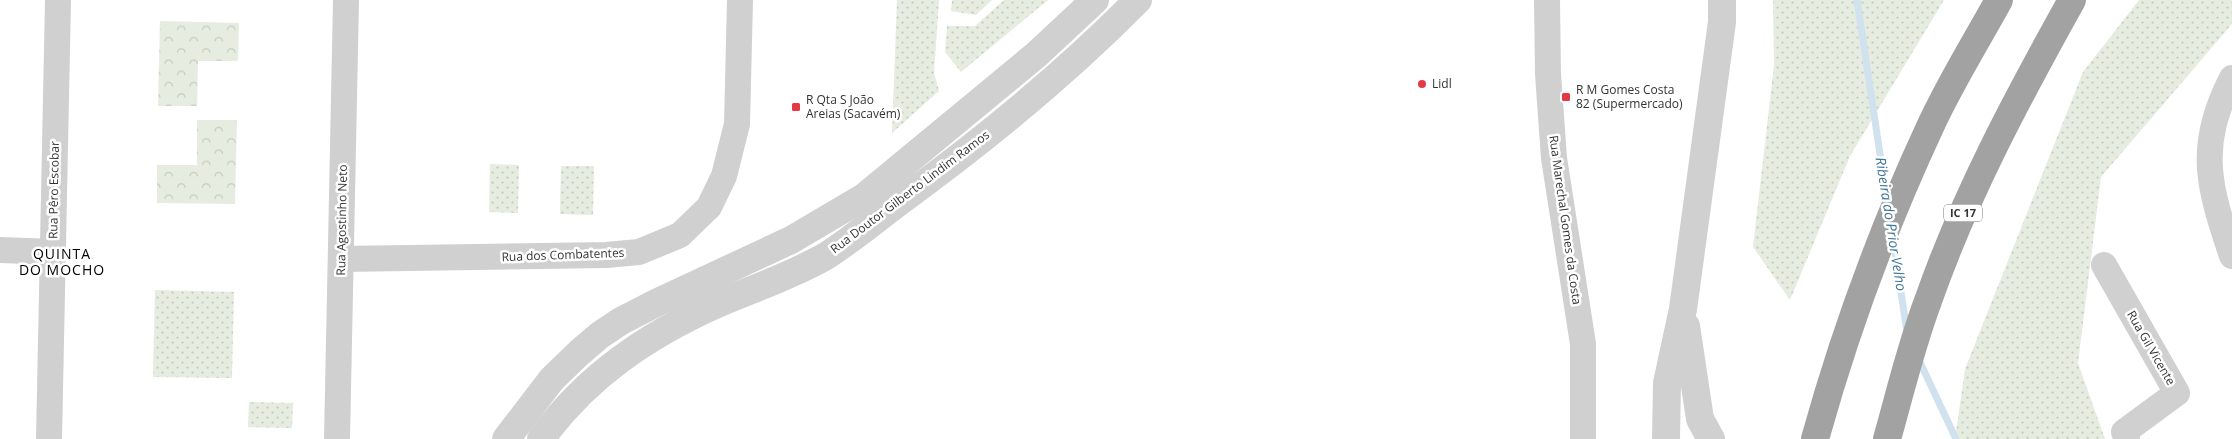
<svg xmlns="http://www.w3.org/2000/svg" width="2232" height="439" font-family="'Open Sans',sans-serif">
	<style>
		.grass { fill: url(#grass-dots) }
		.park { fill: url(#park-crowns) }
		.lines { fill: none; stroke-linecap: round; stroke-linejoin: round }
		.stream { stroke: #cfe2ee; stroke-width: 7 }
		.minor { stroke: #d0d0d0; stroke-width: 26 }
		.tertiary { stroke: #d0d0d0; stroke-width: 28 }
		.trunk { stroke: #a2a2a2; stroke-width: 28 }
		.poi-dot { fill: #e63946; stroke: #fff; stroke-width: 2 }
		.labels { text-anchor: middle; stroke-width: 5; stroke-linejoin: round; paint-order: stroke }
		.shield { fill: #fff; stroke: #707070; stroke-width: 1 }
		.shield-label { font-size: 11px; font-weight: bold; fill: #333 }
		.poi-label { font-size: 12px; fill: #333; stroke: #fff; text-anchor: start }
		.street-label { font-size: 12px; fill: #333; stroke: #fff }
		.water-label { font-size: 14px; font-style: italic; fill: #3f7597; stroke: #fff }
		.neighbourhood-label { font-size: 14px; letter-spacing: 1px; fill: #000; stroke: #fff }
	</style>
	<defs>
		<pattern id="grass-dots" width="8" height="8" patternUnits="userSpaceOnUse" patternTransform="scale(1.25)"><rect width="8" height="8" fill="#e6ecdf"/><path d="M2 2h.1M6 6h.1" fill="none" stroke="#c6cbc0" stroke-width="1.8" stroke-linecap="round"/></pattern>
		<pattern id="park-crowns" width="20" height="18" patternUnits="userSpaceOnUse" patternTransform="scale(1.25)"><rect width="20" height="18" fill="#e6ecdf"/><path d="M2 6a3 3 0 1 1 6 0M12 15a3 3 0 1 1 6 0" fill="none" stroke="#c6cbc0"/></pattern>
	</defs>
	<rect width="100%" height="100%" fill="#fff"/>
	<g class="grass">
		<polygon points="897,0 939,0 934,73 939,91 892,133"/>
		<polygon points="952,0 992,0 976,15 951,11"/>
		<polygon points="1004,0 1048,0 961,72 945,52 947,26 975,26"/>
		<polygon points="1773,0 1944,0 1850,156 1790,300 1753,247 1774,65"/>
		<polygon points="2139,0 2232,0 2232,24 2101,177 2078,363 2105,439 1955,439 1965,369 2083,72"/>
		<polygon points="490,164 519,165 518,213 489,212"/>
		<polygon points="561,166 594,166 593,215 560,214"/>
		<polygon points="155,290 234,292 232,378 153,377"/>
		<polygon points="249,402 293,403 292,428 248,427"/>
	</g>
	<g class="park">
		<polygon points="160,21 239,23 238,61 198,61 197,106 158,106"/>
		<polygon points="197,120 237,120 235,204 157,203 157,165 197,165"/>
	</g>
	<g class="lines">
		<g class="stream">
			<polyline points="1857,0 1887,201"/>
			<polyline points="1893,239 1907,332"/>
			<polyline points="1918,358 1956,439"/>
		</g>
		<g class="minor">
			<polyline points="1547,0 1548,74 1554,158 1583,344 1583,439"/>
			<path d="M 2232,78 C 2196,147 2209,187 2232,256"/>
			<polyline points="0,250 53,252"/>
			<polyline points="341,259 606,255 639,252 680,235 709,207 724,176 737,124 740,0"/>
			<polyline points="2104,265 2177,393 2124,432 2127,439"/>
			<polyline points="49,439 58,0"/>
			<polyline points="337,439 346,0"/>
		</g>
		<g class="tertiary">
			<polyline points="1686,326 1700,419 1711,439"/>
			<polyline points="506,439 552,379 580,352 600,335 621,321 656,303 791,240 864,197 1036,55 1095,0"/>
			<path d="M 541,439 C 586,377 646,336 715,305 C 752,289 791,276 826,256 C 851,240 875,220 899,202 C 983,141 1065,74 1138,0"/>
			<polyline points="1666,439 1667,383 1683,309 1722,22 1722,0"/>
		</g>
		<g class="trunk">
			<path d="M 1815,439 C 1845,331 1883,228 1930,127 C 1950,83 1976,42 1999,0"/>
			<path d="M 1887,439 C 1900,393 1911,346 1928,301 C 1965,195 2018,97 2072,0"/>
		</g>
	</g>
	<g class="poi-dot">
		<circle cx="1422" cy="84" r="5"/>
		<rect x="1561" y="92" width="10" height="10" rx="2.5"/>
		<rect x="791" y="102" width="10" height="10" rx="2.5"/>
	</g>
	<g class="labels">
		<rect class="shield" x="1944" y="204.5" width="38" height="17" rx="4"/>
		<g class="shield-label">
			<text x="1963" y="217">IC 17</text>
		</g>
		<g class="poi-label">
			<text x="1432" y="88">Lidl</text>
			<text x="1576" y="94">R M Gomes Costa<tspan x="1576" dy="14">82 (Supermercado)</tspan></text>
			<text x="806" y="104">R Qta S João<tspan x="806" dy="14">Areias (Sacavém)</tspan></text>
		</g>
		<g class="street-label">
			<text transform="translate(54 190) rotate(-89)" y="4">Rua Pêro Escobar</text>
			<text transform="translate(910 192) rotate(-37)" y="4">Rua Doutor Gilberto Lindim Ramos</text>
			<text transform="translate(342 220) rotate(-89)" y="4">Rua Agostinho Neto</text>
			<text transform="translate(1565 220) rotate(82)" y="4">Rua Marechal Gomes da Costa</text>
			<text transform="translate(563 255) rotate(-2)" y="4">Rua dos Combatentes</text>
			<text transform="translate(2151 348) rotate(60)" y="4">Rua Gil Vicente</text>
		</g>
		<g class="water-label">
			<text transform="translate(1891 224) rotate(81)" y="5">Ribeira do Prior Velho</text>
		</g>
		<g class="neighbourhood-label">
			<text x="62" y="259">QUINTA<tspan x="62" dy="16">DO MOCHO</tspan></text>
		</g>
	</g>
</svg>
